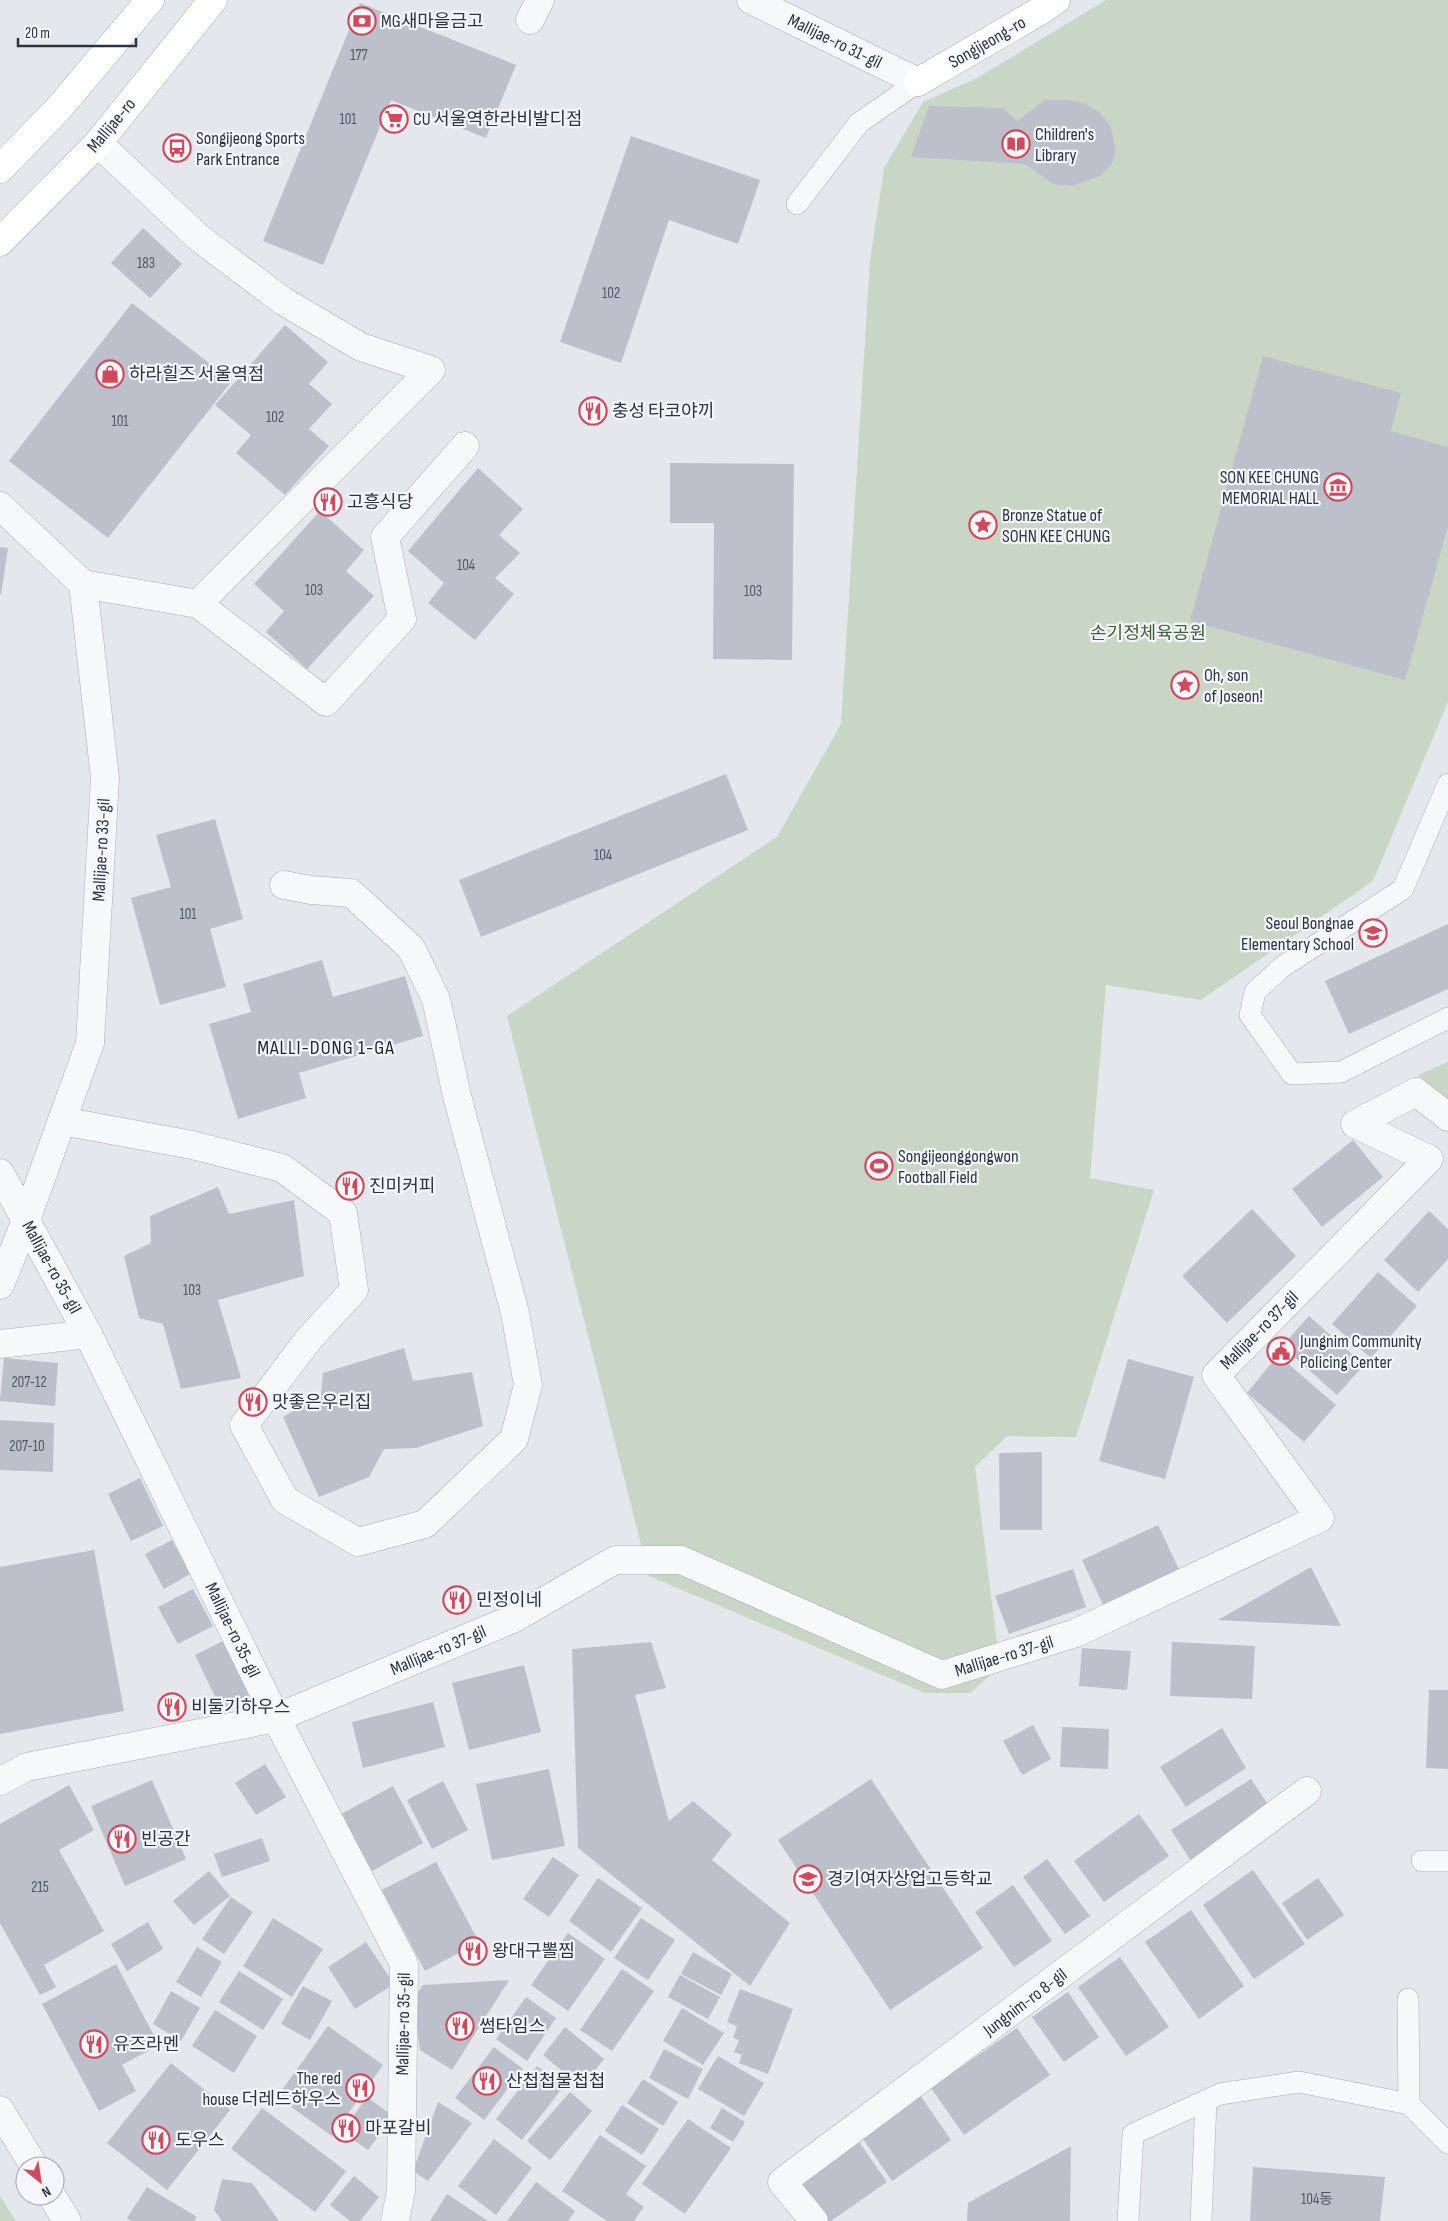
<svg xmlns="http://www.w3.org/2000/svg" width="1448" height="2221" font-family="'Sofia Sans Condensed','Noto Sans KR',sans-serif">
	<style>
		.green { fill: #c9d6c5 }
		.building { fill: #bbc0ca }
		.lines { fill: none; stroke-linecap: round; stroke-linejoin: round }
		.lane-casing { stroke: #a9aeb7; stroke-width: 22 }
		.street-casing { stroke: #a9aeb7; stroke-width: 29 }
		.secondary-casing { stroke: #a9aeb7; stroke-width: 29 }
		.primary-casing { stroke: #a3abb8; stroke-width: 29 }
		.lane { stroke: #f7f8fa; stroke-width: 21 }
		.street { stroke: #f7f8fa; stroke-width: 28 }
		.secondary { stroke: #fff; stroke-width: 28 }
		.primary { stroke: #fff; stroke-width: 28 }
		.labels { text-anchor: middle; stroke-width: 4.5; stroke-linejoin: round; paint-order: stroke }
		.number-label { font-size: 15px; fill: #4f5766 }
		.poi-label { font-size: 18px; fill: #2b3445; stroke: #f4f6f9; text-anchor: start }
		.street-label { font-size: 18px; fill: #2b3445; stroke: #f4f6f9 }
		.park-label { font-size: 18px; fill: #3f6138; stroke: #f4f6f9 }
		.quarter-label { font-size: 20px; letter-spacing: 1px; fill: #1d2536; stroke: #f4f6f9 }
	</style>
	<rect width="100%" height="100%" fill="#e4e7ec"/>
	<g class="green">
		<polygon points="1106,0 1448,0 1448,702 1373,881 1201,1000 1106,985 1090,1178 1154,1190 1076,1437 1007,1436 975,1467 1000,1667 970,1693 925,1693 649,1576 507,1016 777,837 841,724 870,260 884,168 923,102 977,78"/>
		<polygon points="1448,1062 1448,1099 1418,1075"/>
		<polygon points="0,2196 16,2221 0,2221"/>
	</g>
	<g class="building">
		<polygon points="360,3 516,65 486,138 391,100 323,265 263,241"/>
		<polygon points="1045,100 1069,100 1086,104 1100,113 1110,125 1116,151 1112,164 1100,176 1072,186 1053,184 1025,164 911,157 929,106 1003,108 1017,121"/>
		<polygon points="631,136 760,180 738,244 669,220 621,363 560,342"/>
		<polygon points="143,228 182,264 150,298 111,263"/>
		<polygon points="132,303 232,381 108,538 9,461"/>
		<polygon points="285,325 328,362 309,384 332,404 309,429 329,446 285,495 236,453 251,435 215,405"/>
		<polygon points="1263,356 1401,393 1391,431 1448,447 1448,526 1405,680 1190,621"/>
		<polygon points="670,463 794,464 792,660 713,659 714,523 670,523"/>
		<polygon points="478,468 523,509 499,535 520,553 495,578 514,594 475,640 428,603 444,583 408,551"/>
		<polygon points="320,511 364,550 346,571 374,596 307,669 266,632 284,611 254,584"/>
		<polygon points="0,547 8,548 1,595 0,595"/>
		<polygon points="726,774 748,830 481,937 459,880"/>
		<polygon points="215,819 243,919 210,929 226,987 160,1005 131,898 171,887 156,835"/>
		<polygon points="1448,924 1448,989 1349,1034 1325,981"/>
		<polygon points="322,960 333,997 405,976 423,1036 299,1073 306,1098 238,1119 209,1024 251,1012 243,984"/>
		<polygon points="1353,1140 1383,1177 1322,1227 1292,1189"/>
		<polygon points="218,1187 229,1214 294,1200 304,1276 218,1300 241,1378 181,1389 163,1324 139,1318 124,1256 151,1243 150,1216"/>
		<polygon points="1252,1209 1296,1256 1227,1323 1182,1276"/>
		<polygon points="1429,1211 1448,1229 1448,1259 1418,1292 1384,1260"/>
		<polygon points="1378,1272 1417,1306 1371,1358 1332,1324"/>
		<polygon points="1309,1316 1364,1365 1337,1395 1282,1346"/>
		<polygon points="404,1348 413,1381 472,1372 483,1426 416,1448 384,1449 369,1477 319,1497 283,1417 321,1395 323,1373"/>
		<polygon points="1278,1355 1336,1405 1304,1442 1247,1393"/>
		<polygon points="4,1358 58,1363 55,1406 0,1401"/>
		<polygon points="1128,1359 1194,1377 1165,1479 1099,1461"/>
		<polygon points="0,1420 54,1423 53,1472 0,1470"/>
		<polygon points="1042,1452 1042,1530 1000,1530 999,1453"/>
		<polygon points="140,1478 163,1526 131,1541 108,1494"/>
		<polygon points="1158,1525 1184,1580 1108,1615 1082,1560"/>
		<polygon points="172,1540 190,1574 164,1589 145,1554"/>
		<polygon points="94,1550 124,1711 0,1734 0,1567"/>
		<polygon points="1311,1567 1341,1626 1218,1620"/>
		<polygon points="1073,1569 1086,1607 1009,1634 995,1596"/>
		<polygon points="193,1589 213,1626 178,1644 158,1607"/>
		<polygon points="225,1640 251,1695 221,1709 195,1655"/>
		<polygon points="651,1642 666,1688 635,1695 669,1821 693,1801 732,1834 712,1860 790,1923 750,1986 578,1848 572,1649"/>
		<polygon points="1172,1642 1255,1646 1252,1699 1170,1696"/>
		<polygon points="1082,1648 1131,1651 1127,1690 1079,1686"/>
		<polygon points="524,1665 541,1732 469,1750 452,1683"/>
		<polygon points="1429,1690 1448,1690 1448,1769 1426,1768"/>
		<polygon points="433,1702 445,1747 363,1768 352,1722"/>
		<polygon points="1033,1725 1051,1759 1022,1775 1003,1741"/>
		<polygon points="1062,1727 1109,1729 1108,1769 1060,1767"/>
		<polygon points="1222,1728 1246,1768 1186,1807 1160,1767"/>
		<polygon points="265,1764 286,1797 256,1815 235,1783"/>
		<polygon points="549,1769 565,1846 492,1860 476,1784"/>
		<polygon points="871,1779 983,1948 890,2010 778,1840"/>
		<polygon points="1251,1779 1273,1812 1193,1864 1171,1830"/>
		<polygon points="152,1780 186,1859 125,1886 91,1806"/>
		<polygon points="443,1781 468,1830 432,1849 407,1800"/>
		<polygon points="69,1785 94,1830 59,1850 104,1931 44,1965 56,1987 40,1995 0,1923 0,1824"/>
		<polygon points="393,1786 423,1843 372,1871 341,1814"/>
		<polygon points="1139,1814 1169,1856 1104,1902 1074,1861"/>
		<polygon points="262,1838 270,1861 222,1877 214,1854"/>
		<polygon points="553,1857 579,1875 549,1917 523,1899"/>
		<polygon points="1047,1859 1090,1916 1065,1934 1023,1877"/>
		<polygon points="436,1862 479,1942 425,1971 382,1890"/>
		<polygon points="1253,1870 1305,1944 1254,1979 1203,1905"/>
		<polygon points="209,1871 230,1896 194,1925 173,1901"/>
		<polygon points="598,1878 642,1908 611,1952 569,1921"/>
		<polygon points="1318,1878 1344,1915 1307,1940 1282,1903"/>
		<polygon points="1013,1885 1052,1941 1014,1967 975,1912"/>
		<polygon points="231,1897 253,1912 224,1954 202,1939"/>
		<polygon points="1191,1910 1244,1986 1199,2019 1145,1942"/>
		<polygon points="273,1918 323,1949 292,1997 243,1966"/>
		<polygon points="641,1918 675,1940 648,1980 614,1958"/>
		<polygon points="148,1922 163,1949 127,1971 111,1944"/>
		<polygon points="568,1933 605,1959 568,2011 531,1985"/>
		<polygon points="366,1942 394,1984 355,2009 328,1967"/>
		<polygon points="197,1947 222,1962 201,1997 176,1982"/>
		<polygon points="693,1952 732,1974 721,1995 681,1974"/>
		<polygon points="1120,1957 1169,2027 1126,2056 1078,1987"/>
		<polygon points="116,1964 159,2045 122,2065 136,2091 99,2111 42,2004"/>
		<polygon points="622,1969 654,1991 612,2051 580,2030"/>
		<polygon points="239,1971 283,1999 263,2030 219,2002"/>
		<polygon points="680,1975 720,1997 708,2019 668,1997"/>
		<polygon points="509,1980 452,2070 420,2050 414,1998 423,1985"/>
		<polygon points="303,1986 332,2001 310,2040 281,2024"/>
		<polygon points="740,1989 793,2009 768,2074 739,2063 742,2055 734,2052 739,2040 733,2038 737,2026 727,2022"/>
		<polygon points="171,1991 200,2008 181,2041 153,2024"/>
		<polygon points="1068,1992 1099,2037 1064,2062 1032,2017"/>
		<polygon points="526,1997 556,2018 527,2061 496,2039"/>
		<polygon points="682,2008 724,2033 703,2065 663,2041"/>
		<polygon points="215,2010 257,2036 234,2073 192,2046"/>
		<polygon points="328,2026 383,2065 332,2136 277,2097"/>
		<polygon points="565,2027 604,2059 582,2087 543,2055"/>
		<polygon points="1017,2028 1050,2075 964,2135 931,2088"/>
		<polygon points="494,2047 523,2069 484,2120 455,2098"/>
		<polygon points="664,2049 703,2069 688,2099 649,2078"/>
		<polygon points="718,2056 764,2083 744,2116 698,2089"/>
		<polygon points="171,2063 230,2110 167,2190 107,2143"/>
		<polygon points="537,2066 564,2086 522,2140 496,2119"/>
		<polygon points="643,2079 678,2102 663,2126 627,2103"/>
		<polygon points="570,2092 592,2111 550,2160 527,2141"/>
		<polygon points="920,2095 951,2140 892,2181 861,2136"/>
		<polygon points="367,2097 393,2116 368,2150 342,2132"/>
		<polygon points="438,2102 472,2123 428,2181 413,2171"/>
		<polygon points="622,2105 659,2129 642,2155 605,2131"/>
		<polygon points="262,2108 346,2171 315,2212 231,2149"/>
		<polygon points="722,2108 745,2122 733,2142 710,2128"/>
		<polygon points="688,2119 731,2148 685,2214 642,2184"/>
		<polygon points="600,2135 646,2166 626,2194 644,2207 634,2221 607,2221 562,2191"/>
		<polygon points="854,2135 887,2182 831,2221 819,2221 791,2180"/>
		<polygon points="494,2139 532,2168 496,2215 458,2186"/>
		<polygon points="1071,2146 1070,2221 967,2221 968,2203"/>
		<polygon points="1253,2167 1385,2177 1380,2221 1250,2221"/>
		<polygon points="354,2176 379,2197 360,2221 350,2221 330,2205"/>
		<polygon points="222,2179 252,2183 279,2221 222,2221 214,2210"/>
		<polygon points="536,2182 575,2211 568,2221 507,2221"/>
		<polygon points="147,2187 197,2217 194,2221 131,2221 127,2218"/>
		<polygon points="447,2194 488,2221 430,2221"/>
	</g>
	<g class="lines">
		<g class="lane-casing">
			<g id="lane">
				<polyline points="797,204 859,123 918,82"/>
				<polyline points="1448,784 1403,889 1282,967 1255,992 1250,1015 1292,1074 1341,1072 1448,1018"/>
				<polyline points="1422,1861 1448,1861"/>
				<polyline points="1408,1999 1409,2104"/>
				<polyline points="1128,2221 1133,2134 1220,2094 1299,2082 1409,2104 1448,2143"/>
				<polyline points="1201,2221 1206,2101"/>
			</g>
		</g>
		<g class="street-casing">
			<g id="street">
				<polyline points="751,0 918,82"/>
				<polyline points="530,20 540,0"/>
				<polyline points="98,143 199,238 283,301 361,347 431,370 198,604"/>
				<polyline points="0,506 83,584 105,778 90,1043 26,1220 0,1285"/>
				<polyline points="83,584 198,604 326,702 402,619 385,537 465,446"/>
				<polyline points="62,1121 192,1145 282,1168 343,1213 354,1290 308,1340 244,1425 285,1500 358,1542 425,1524 514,1439 528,1385 515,1313 457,1096 436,999 411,948 351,893 311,890 284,885"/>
				<polyline points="0,1173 88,1334 276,1718 404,1964 401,2191 395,2221"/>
				<polyline points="0,1344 88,1334"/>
				<polyline points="0,1781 27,1767 276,1718 515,1618 615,1560 681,1560 942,1675 1076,1633 1320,1518 1216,1375 1429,1159 1355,1124 1416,1092 1448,1117"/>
				<polyline points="0,2110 34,2166"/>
				<polyline points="52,2196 67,2221"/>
				<polyline points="814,2221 782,2182 1307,1791"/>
			</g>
		</g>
		<g class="secondary-casing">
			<polyline id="secondary" points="918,82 1040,11 1056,0"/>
		</g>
		<g class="primary-casing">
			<g id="primary">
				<polyline points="0,169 59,108 150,0"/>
				<polyline points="0,242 98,143 213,0"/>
			</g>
		</g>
		<use href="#lane" class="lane"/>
		<use href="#street" class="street"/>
		<use href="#secondary" class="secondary"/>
		<use href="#primary" class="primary"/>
	</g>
	<defs>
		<g id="bank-ring" transform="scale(1.4375)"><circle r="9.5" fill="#f4f6f9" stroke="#d1495b" stroke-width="1.5"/><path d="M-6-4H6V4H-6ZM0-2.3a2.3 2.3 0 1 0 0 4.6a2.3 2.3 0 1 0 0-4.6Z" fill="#d1495b"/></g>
		<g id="supermarket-ring" transform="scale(1.4375)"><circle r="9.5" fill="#f4f6f9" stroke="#d1495b" stroke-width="1.5"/><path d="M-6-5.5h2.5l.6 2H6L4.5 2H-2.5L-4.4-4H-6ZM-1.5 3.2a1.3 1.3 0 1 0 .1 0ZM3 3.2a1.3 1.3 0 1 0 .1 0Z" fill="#d1495b"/></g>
		<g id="library-ring" transform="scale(1.4375)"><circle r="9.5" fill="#f4f6f9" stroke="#d1495b" stroke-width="1.5"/><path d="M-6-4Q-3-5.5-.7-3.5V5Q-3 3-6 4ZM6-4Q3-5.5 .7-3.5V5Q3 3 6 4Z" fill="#d1495b"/></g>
		<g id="bus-ring" transform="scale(1.4375)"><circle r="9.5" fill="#f4f6f9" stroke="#d1495b" stroke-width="1.5"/><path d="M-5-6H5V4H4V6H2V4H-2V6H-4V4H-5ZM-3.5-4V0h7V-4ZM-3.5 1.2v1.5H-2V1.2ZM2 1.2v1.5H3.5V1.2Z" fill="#d1495b"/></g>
		<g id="shop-ring" transform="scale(1.4375)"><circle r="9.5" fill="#f4f6f9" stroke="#d1495b" stroke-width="1.5"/><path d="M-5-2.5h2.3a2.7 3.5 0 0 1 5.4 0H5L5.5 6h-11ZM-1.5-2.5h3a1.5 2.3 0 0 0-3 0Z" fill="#d1495b"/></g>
		<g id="restaurant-ring" transform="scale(1.4375)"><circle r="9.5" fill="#f4f6f9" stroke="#d1495b" stroke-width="1.5"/><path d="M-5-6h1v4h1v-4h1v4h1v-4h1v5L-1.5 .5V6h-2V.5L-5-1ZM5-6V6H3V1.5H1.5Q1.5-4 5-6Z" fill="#d1495b"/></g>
		<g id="museum-ring" transform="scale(1.4375)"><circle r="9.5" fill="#f4f6f9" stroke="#d1495b" stroke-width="1.5"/><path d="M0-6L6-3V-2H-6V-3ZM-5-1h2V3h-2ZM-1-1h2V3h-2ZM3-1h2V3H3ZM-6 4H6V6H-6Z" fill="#d1495b"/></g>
		<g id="sight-ring" transform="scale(1.4375)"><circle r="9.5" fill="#f4f6f9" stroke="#d1495b" stroke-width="1.5"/><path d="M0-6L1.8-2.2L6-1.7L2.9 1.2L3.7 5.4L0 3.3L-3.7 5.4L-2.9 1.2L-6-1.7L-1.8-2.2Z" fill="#d1495b"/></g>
		<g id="school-ring" transform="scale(1.4375)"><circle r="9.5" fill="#f4f6f9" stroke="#d1495b" stroke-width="1.5"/><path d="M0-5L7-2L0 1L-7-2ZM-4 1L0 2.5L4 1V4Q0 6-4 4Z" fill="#d1495b"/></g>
		<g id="stadium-ring" transform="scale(1.4375)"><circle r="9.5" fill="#f4f6f9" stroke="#d1495b" stroke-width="1.5"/><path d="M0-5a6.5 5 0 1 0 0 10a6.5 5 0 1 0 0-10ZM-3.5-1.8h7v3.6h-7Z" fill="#d1495b"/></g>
		<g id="civic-ring" transform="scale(1.4375)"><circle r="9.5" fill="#f4f6f9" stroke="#d1495b" stroke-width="1.5"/><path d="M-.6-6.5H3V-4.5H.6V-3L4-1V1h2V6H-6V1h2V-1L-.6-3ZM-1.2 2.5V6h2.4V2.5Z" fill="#d1495b"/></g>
	</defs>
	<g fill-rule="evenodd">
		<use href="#bank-ring" x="362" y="21"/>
		<use href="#supermarket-ring" x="394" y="119"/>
		<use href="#library-ring" x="1016" y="144"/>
		<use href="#bus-ring" x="177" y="148"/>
		<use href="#shop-ring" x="110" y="374"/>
		<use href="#restaurant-ring" x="593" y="411"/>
		<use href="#museum-ring" x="1338" y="487"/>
		<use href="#restaurant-ring" x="328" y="502"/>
		<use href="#sight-ring" x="983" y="525"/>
		<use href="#sight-ring" x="1185" y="685"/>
		<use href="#school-ring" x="1373" y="933"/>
		<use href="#stadium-ring" x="879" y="1166"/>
		<use href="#restaurant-ring" x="350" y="1186"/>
		<use href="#civic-ring" x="1281" y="1351"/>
		<use href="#restaurant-ring" x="253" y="1402"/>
		<use href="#restaurant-ring" x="457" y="1600"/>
		<use href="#restaurant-ring" x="172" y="1707"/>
		<use href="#restaurant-ring" x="122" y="1839"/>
		<use href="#school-ring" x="808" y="1879"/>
		<use href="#restaurant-ring" x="473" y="1951"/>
		<use href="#restaurant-ring" x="460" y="2026"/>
		<use href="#restaurant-ring" x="94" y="2044"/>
		<use href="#restaurant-ring" x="487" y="2081"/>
		<use href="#restaurant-ring" x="360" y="2088"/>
		<use href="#restaurant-ring" x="346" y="2128"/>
		<use href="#restaurant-ring" x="156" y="2140"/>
	</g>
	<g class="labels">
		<g class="number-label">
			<text x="359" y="60">177</text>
			<text x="348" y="124">101</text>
			<text x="146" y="268">183</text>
			<text x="611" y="298">102</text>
			<text x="275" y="422">102</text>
			<text x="120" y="426">101</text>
			<text x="466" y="570">104</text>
			<text x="314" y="595">103</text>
			<text x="753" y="596">103</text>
			<text x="603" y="860">104</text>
			<text x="188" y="919">101</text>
			<text x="192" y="1295">103</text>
			<text x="29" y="1387">207-12</text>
			<text x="27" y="1451">207-10</text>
			<text x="40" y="1892">215</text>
			<text x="1317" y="2204">104동</text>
		</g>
		<g class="poi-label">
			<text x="381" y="27">MG새마을금고</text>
			<text x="413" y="125">CU 서울역한라비발디점</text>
			<text x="1035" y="140">Children's<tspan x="1035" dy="21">Library</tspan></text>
			<text x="196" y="144">Songijeong Sports<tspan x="196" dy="21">Park Entrance</tspan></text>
			<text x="129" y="380">하라힐즈 서울역점</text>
			<text x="612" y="417">충성 타코야끼</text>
			<text x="1319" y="483" text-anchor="end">SON KEE CHUNG<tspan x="1319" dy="21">MEMORIAL HALL</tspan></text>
			<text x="347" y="508">고흥식당</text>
			<text x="1002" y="521">Bronze Statue of<tspan x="1002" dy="21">SOHN KEE CHUNG</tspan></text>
			<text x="1204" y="681">Oh, son<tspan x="1204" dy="21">of Joseon!</tspan></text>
			<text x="1354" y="929" text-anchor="end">Seoul Bongnae<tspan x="1354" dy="21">Elementary School</tspan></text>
			<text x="898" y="1162">Songijeonggongwon<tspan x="898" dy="21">Football Field</tspan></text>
			<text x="369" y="1192">진미커피</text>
			<text x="1300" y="1347">Jungnim Community<tspan x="1300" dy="21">Policing Center</tspan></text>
			<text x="272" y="1408">맛좋은우리집</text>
			<text x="476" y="1606">민정이네</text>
			<text x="191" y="1713">비둘기하우스</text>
			<text x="141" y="1845">빈공간</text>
			<text x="827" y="1885">경기여자상업고등학교</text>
			<text x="492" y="1957">왕대구뽈찜</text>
			<text x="479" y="2032">썸타임스</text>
			<text x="113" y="2050">유즈라멘</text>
			<text x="341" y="2084" text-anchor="end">The red<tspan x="341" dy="21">house 더레드하우스</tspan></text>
			<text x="506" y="2087">산첩첩물첩첩</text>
			<text x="365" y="2134">마포갈비</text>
			<text x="175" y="2146">도우스</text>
		</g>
		<g class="street-label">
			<text transform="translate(835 41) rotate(26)" y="6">Mallijae-ro 31-gil</text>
			<text transform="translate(987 42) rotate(-30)" y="6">Songijeong-ro</text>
			<text transform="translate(111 125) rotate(-50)" y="6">Mallijae-ro</text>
			<text transform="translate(101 850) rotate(-87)" y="6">Mallijae-ro 33-gil</text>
			<text transform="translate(52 1267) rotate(61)" y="6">Mallijae-ro 35-gil</text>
			<text transform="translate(1259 1330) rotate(-45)" y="6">Mallijae-ro 37-gil</text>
			<text transform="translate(233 1630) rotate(64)" y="6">Mallijae-ro 35-gil</text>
			<text transform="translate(438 1650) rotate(-23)" y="6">Mallijae-ro 37-gil</text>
			<text transform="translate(1004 1656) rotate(-17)" y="6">Mallijae-ro 37-gil</text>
			<text transform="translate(1025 2002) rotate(-37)" y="6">Jungnim-ro 8-gil</text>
			<text transform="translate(403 2024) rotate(-89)" y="6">Mallijae-ro 35-gil</text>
		</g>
		<g class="park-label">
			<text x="1148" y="639">손기정체육공원</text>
		</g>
		<g class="quarter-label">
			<text x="326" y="1054">MALLI-DONG 1-GA</text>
		</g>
	</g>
	<g transform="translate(40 2181) rotate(150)"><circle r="24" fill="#f4f6f9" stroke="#a4a8b1"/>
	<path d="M0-4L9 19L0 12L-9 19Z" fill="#d1495b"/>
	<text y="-8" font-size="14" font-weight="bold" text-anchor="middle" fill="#2b3445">N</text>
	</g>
	<path d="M18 38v8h118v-8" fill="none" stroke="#2b3445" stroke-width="2.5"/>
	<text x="25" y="38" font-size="15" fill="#2b3445" stroke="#f4f6f9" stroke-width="4" paint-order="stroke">20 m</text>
</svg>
